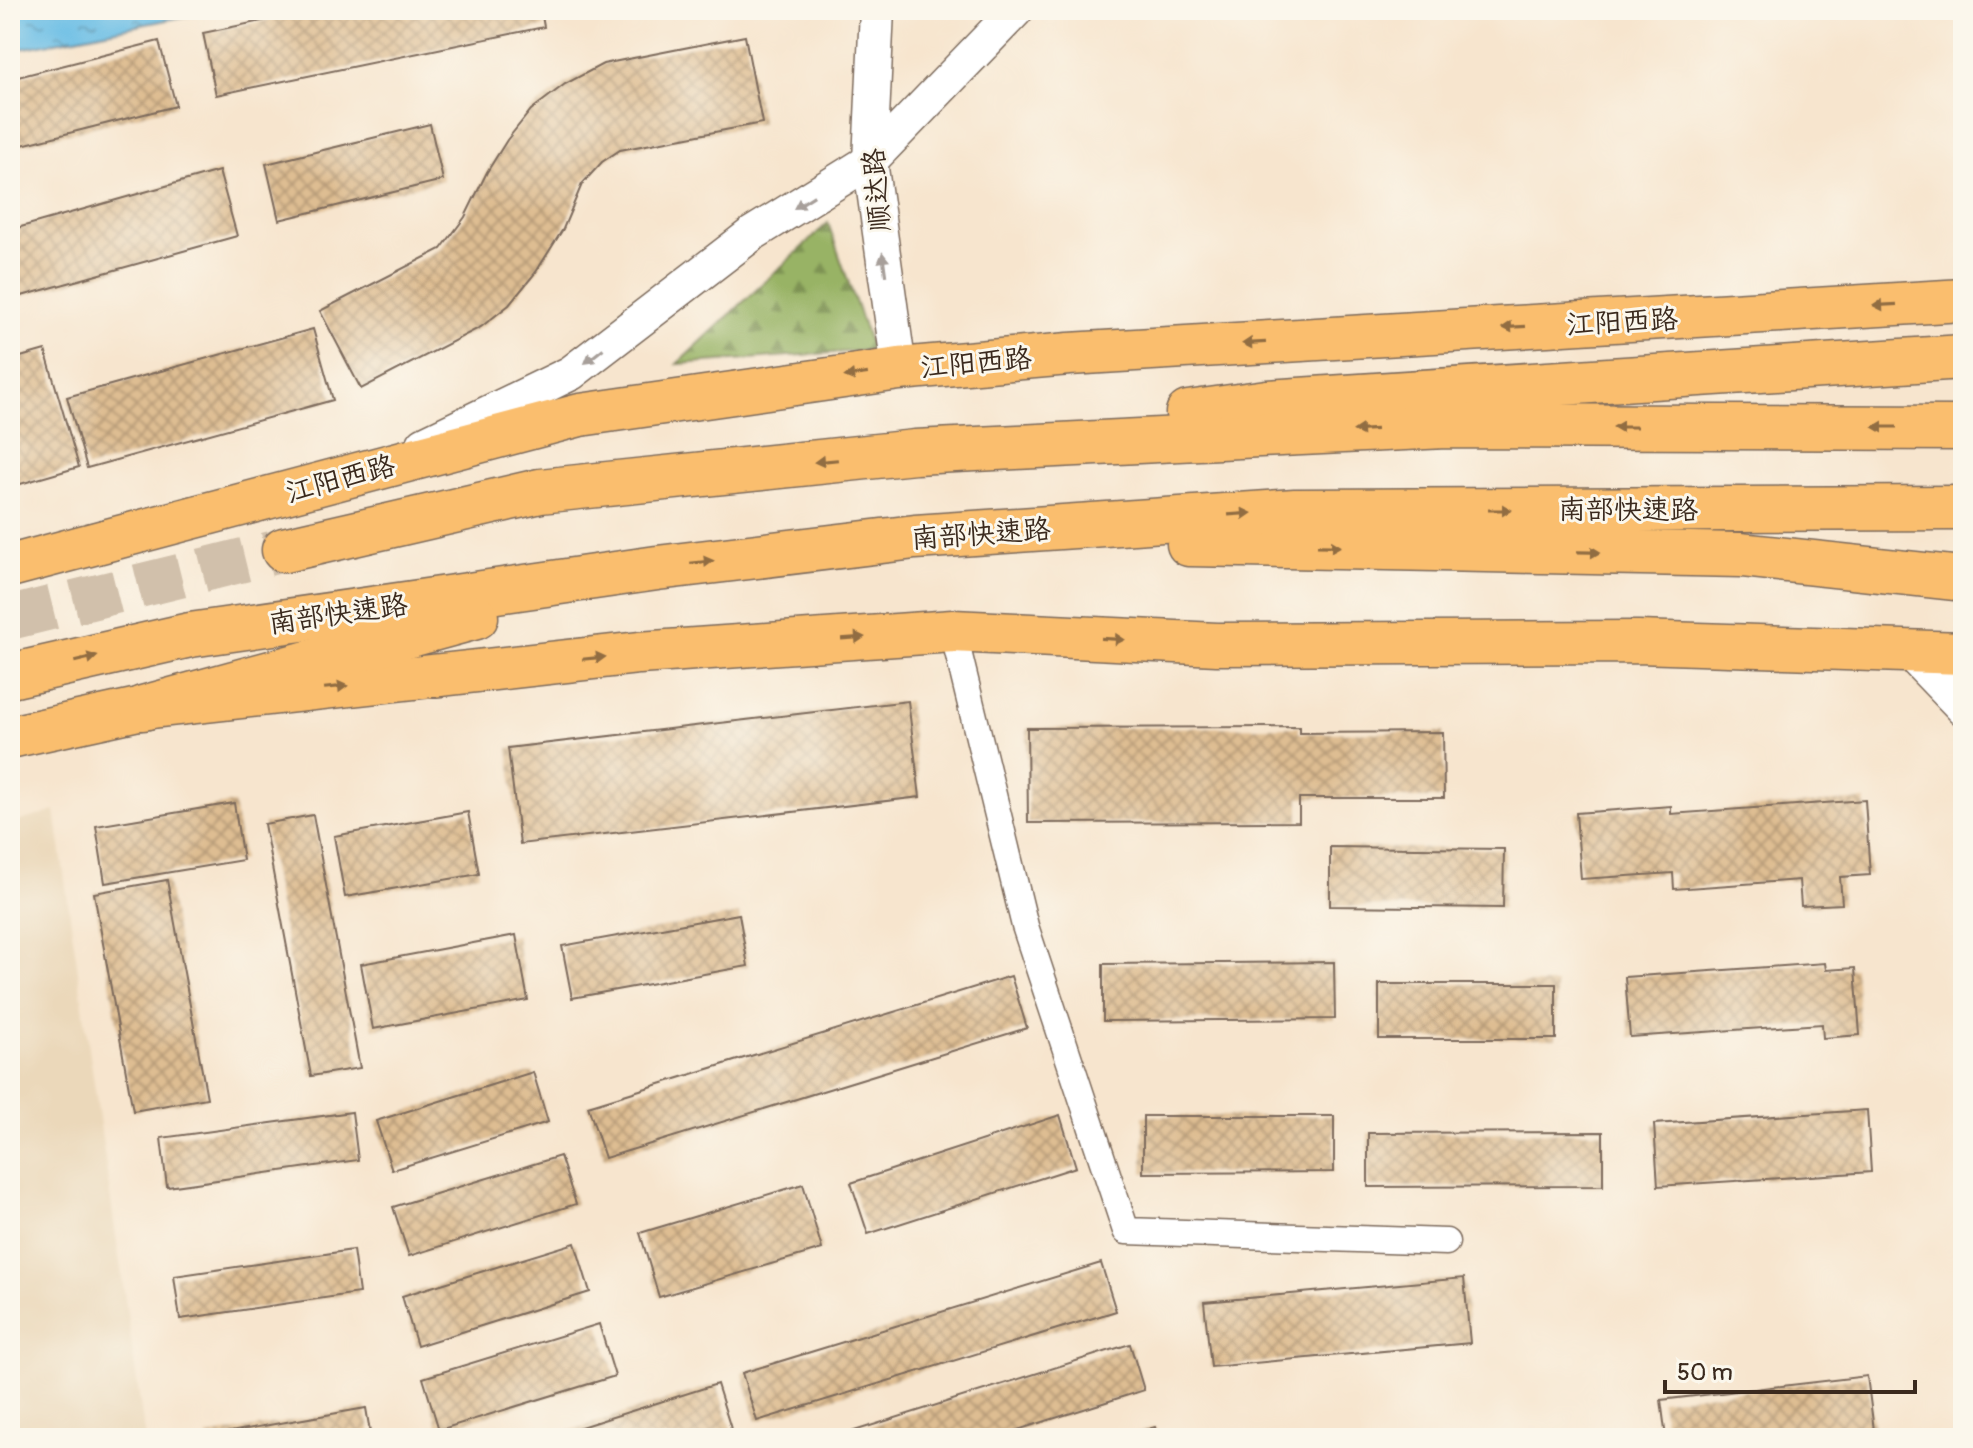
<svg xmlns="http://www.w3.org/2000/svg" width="1973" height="1448" font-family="Pangolin,'LXGW WenKai TC',sans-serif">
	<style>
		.built { fill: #ebd8ba }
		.forest { fill: url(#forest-firs); stroke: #6a6e42; stroke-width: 2 }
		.water { fill: url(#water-ripples); stroke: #527482; stroke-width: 2 }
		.building { fill: url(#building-cross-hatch) }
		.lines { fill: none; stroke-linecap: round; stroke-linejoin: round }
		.trunk-tunnel { stroke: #d1c0ab; stroke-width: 44; stroke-dasharray: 44 22; stroke-linecap: butt }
		.minor-casing { stroke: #7d6b5c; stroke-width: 29 }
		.tertiary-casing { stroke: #7d6b5c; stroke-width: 37 }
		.primary-casing { stroke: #7d6b5c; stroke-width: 45 }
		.trunk-casing { stroke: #7d6b5c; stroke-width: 47 }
		.minor { stroke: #fff; stroke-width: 26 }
		.tertiary { stroke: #fff; stroke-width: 34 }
		.primary { stroke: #fabe6e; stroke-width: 42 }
		.trunk { stroke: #fabe6e; stroke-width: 44 }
		.oneway { fill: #a79f9a }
		.oneway2 { fill: #916d42 }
		.labels { text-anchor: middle; stroke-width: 6; stroke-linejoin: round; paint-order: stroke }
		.street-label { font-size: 28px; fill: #3b2a1e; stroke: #fbf7ec }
	</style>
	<defs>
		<pattern id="forest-firs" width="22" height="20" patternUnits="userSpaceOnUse" patternTransform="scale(2)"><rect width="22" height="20" fill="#98b365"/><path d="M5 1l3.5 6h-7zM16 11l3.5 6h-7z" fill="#7d9253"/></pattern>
		<pattern id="water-ripples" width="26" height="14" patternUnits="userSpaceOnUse" patternTransform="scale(2)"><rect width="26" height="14" fill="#69bde5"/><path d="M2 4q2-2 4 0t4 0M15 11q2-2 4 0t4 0" fill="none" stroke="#589ab9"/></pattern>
		<pattern id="building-cross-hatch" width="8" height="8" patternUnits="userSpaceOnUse" patternTransform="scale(2)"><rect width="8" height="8" fill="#debd92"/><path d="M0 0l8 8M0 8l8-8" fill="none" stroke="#b59a77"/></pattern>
	</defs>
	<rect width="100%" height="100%" fill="#fbf7ec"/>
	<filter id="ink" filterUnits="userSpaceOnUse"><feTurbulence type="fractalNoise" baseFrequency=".0125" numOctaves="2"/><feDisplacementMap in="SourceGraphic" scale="16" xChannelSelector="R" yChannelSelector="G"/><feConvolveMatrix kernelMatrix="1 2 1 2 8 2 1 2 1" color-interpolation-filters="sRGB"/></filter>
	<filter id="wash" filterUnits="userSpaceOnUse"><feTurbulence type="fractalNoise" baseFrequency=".006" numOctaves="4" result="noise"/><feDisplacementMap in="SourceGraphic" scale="32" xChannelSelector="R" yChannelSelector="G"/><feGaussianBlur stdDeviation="1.8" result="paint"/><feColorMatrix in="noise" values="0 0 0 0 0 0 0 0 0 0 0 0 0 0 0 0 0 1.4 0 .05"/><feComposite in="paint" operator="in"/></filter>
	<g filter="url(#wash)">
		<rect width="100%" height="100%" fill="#f7e5ce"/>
		<polygon class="built" points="55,811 145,1438 10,1438 10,824"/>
		<polygon class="forest" points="828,223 872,350 677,364"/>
		<polygon class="water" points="10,10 217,10 10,51"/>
		<g id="blocks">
			<g class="building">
				<polygon points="315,10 541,10 544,27 216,95 203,33"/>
				<polygon points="745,36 762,123 620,150 602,162 582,184 563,229 536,272 509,305 481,327 361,389 320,311 441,249 465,217 487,172 507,140 531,110 565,84 603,64"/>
				<polygon points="159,41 176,106 10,148 10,79"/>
				<polygon points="430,124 443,180 279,220 266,164"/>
				<polygon points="219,171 237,236 18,297 10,269 10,230"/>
				<polygon points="313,329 333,400 87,468 67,397"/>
				<polygon points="45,350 79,467 10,487 10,360"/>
				<polygon points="908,701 920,797 520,844 508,748"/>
				<polygon points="1299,727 1299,733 1443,732 1444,798 1299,798 1299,822 1028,823 1027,728"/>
				<polygon points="1865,800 1870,875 1840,877 1842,904 1801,906 1799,880 1674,889 1673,873 1581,879 1576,813 1671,806 1671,814"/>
				<polygon points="234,803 243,860 105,883 96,826"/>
				<polygon points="468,812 479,874 345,897 334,836"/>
				<polygon points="313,815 360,1068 311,1076 264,824"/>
				<polygon points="1330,847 1504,849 1503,908 1330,906"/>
				<polygon points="167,880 207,1098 133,1111 94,893"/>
				<polygon points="739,914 748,966 572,998 562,946"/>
				<polygon points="516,935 528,1000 373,1029 361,964"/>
				<polygon points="1334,962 1335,1019 1103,1021 1103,964"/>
				<polygon points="1825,963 1826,970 1855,968 1860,1035 1823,1038 1822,1024 1630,1037 1625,977"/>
				<polygon points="1011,976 1027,1028 605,1158 588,1106"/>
				<rect x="1379" y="984" width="177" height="55"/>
				<polygon points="533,1072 548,1122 392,1170 376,1121"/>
				<polygon points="1867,1110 1871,1172 1658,1186 1654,1124"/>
				<polygon points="352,1112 358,1160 167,1187 161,1138"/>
				<polygon points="1060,1115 1076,1167 868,1234 851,1183"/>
				<polygon points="1143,1116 1334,1116 1334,1172 1143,1173"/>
				<polygon points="1603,1132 1603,1186 1368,1187 1368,1133"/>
				<polygon points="560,1156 576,1204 409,1256 393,1207"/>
				<polygon points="803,1184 822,1249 659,1297 640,1233"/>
				<polygon points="575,1243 590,1292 417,1346 402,1296"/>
				<polygon points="353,1250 359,1293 180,1319 174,1276"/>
				<polygon points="1101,1263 1116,1311 757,1421 742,1373"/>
				<polygon points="1464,1278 1470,1343 1211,1367 1204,1302"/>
				<polygon points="599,1324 615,1376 439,1430 423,1378"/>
				<polygon points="1130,1344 1144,1390 992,1438 832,1438"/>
				<polygon points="1867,1376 1875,1438 1666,1438 1661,1400"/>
				<polygon points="717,1384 732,1432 713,1438 546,1438"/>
				<polygon points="366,1408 371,1438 207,1438 207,1436"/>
				<polygon points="1155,1427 1158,1438 1122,1438 1121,1437"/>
			</g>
		</g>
	</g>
	<g filter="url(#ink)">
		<use href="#blocks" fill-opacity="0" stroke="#7d6b5c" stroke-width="2"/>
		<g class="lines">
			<polyline class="trunk-tunnel" points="10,618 284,550"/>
			<g class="minor-casing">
				<polyline id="minor" points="953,631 1025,926 1126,1231 1446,1242"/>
			</g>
			<g class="tertiary-casing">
				<g id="tertiary">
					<polyline points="877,10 870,161 899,369"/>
					<polyline points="424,444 571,373 752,234 870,161 1016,10"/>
					<polyline points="1909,652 1963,708"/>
				</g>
			</g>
			<g class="primary-casing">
				<g id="primary">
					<polyline points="10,566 580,415 899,369 1069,354 1963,300"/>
					<polyline points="10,737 143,708 639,653 953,631 1217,644 1638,642 1963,653"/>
				</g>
			</g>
			<g class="trunk-casing">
				<g id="trunk">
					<polyline points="1188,413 1267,402 1963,357"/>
					<polyline points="1189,544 1741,555 1963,579"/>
					<polyline points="284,550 540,491 915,452 1446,426 1963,428"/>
					<polyline points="10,676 190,635 657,568 915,537 1295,511 1963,508"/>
					<polyline points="143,708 476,617"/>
				</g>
			</g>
			<use href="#minor" class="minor"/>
			<use href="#tertiary" class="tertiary"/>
			<use href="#primary" class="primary"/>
			<use href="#trunk" class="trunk"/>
		</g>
		<defs><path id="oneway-solid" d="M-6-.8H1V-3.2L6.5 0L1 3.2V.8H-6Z" transform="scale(2)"/></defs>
		<g class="oneway">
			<use href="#oneway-solid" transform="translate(804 202) rotate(148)"/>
			<use href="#oneway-solid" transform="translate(884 264) rotate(-98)"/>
			<use href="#oneway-solid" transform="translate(594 356) rotate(142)"/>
		</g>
		<g class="oneway2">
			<use href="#oneway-solid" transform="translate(1885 305) rotate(177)"/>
			<use href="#oneway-solid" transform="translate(1514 327) rotate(177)"/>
			<use href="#oneway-solid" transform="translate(1254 343) rotate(177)"/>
			<use href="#oneway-solid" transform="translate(856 375) rotate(172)"/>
			<use href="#oneway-solid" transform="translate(1625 427) rotate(-180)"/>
			<use href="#oneway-solid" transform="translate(1885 427) rotate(-180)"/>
			<use href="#oneway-solid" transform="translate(1365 430) rotate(177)"/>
			<use href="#oneway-solid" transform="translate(826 461) rotate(174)"/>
			<use href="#oneway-solid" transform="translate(1500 510)"/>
			<use href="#oneway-solid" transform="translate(1240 514) rotate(-4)"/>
			<use href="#oneway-solid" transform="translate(1329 546) rotate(1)"/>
			<use href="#oneway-solid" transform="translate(1589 552) rotate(1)"/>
			<use href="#oneway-solid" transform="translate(702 562) rotate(-7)"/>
			<use href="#oneway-solid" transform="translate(853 638) rotate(-4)"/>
			<use href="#oneway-solid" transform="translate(1113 639) rotate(3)"/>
			<use href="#oneway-solid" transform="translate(594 658) rotate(-6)"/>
			<use href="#oneway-solid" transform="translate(86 659) rotate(-13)"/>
			<use href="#oneway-solid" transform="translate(336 687) rotate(-6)"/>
		</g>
	</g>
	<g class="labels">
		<g class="street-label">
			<text transform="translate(876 190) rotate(-95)" y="10">顺达路</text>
			<text transform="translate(1622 321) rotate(-3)" y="10">江阳西路</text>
			<text transform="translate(976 362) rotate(-5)" y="10">江阳西路</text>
			<text transform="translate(340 478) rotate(-15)" y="10">江阳西路</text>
			<text x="1628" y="519">南部快速路</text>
			<text transform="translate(981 533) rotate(-4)" y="10">南部快速路</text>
			<text transform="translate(338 613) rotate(-8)" y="10">南部快速路</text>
		</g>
	</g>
	<rect width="1973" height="1448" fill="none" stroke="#fbf7ec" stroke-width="40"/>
	<path d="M1665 1380v12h250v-12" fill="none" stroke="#3b2a1e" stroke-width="4"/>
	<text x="1677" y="1380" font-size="24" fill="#3b2a1e" stroke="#fbf7ec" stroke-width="6" paint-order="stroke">50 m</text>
</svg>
